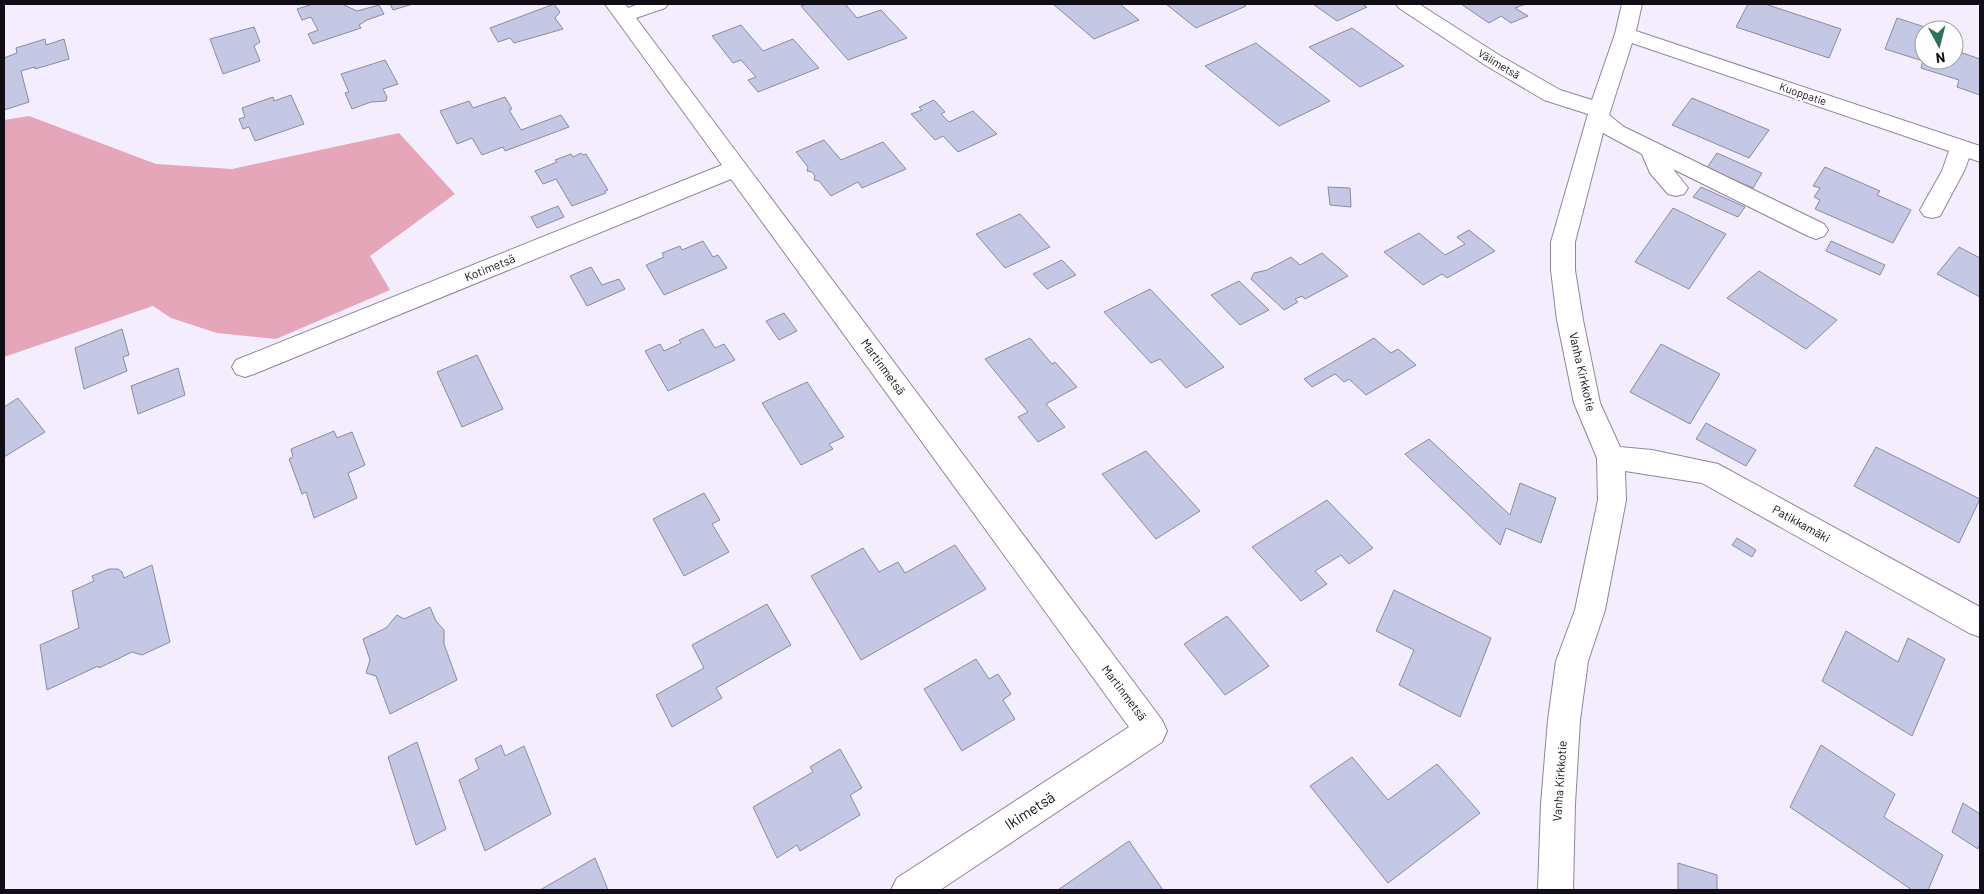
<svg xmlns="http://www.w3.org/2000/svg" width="1984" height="894" font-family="Barlow,sans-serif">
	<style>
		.forest { fill: #e6a6ba }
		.building { fill: #c4c8e4; stroke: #878ba6 }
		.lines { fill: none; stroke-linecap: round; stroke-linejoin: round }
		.minor-casing { stroke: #90859f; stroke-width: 2 }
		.minor { fill: #fff; fill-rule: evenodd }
		.labels { text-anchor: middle; stroke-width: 4; stroke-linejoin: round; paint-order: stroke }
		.far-street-label { font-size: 11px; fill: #110d16; stroke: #fefefe }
		.street-label { font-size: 12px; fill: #110d16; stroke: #fefefe }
		.near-street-label { font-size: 15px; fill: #110d16; stroke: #fefefe }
	</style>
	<rect width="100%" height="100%" fill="#f4edfe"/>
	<polygon class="forest" points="29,116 156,164 232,169 399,133 455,194 370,256 390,290 276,339 217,333 171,318 153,306 4,357 4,120"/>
	<g class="building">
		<polygon points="313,4 342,4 357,11 379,5 384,14 367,20 359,25 361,28 313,44 308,34 318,30 311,17 302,20 297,9"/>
		<polygon points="390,4 413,4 393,10"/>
		<polygon points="554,4 560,12 555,18 563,29 514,43 510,38 498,42 490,28"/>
		<polygon points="807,4 850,4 846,5 857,18 881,10 907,38 848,60 801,6"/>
		<polygon points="1053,4 1120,4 1139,20 1094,39"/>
		<polygon points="1166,4 1243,4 1246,6 1196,28"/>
		<polygon points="1313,4 1362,4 1367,7 1337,21"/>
		<polygon points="1461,4 1526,4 1515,8 1528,16 1511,23 1501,16 1489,23"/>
		<polygon points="1748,4 1765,4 1841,29 1829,58 1736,27"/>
		<polygon points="1897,18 1934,30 1924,30 1924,60 1954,60 1954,50 1980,59 1980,95 1957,87 1959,80 1921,68 1923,61 1885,49"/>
		<polygon points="741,25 763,51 793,39 819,68 758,92 748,80 756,77 741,60 733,63 712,36"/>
		<polygon points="254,27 260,42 254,46 260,61 223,74 210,39"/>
		<polygon points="1352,28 1404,66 1360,87 1309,47"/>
		<polygon points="45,39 46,45 64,39 69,59 35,69 35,67 21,71 29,102 4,110 4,58 17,53 16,48"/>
		<polygon points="1256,43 1330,101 1279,126 1205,66"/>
		<polygon points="385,60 398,84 383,89 387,97 386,101 371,102 352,109 345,93 349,92 341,74"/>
		<polygon points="291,95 304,124 255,141 249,127 243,129 239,119 245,117 242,108 273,97 274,101"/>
		<polygon points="505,97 512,109 509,110 521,130 561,115 569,127 505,151 503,147 482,155 472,138 457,144 440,111 469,101 473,108"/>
		<polygon points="1692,98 1769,130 1749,158 1672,125"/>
		<polygon points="934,100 945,112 941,114 949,122 973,111 997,134 958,152 943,136 935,140 911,114 922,110 919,107"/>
		<polygon points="824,140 841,160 883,142 906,169 862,188 858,182 831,196 819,181 814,180 815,176 812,172 807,171 808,167 796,152"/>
		<polygon points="581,153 583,155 586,154 608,190 605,191 606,193 572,206 556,179 543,184 535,171 557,162 555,160 571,154 573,157"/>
		<polygon points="1717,153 1762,173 1753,188 1707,168"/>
		<polygon points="1825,167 1880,191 1877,195 1911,210 1893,243 1815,209 1820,200 1814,197 1820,188 1813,186"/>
		<polygon points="1328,187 1350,188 1351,207 1330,205"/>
		<polygon points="1701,187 1745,207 1738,217 1693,197"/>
		<polygon points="558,206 564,217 537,228 531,217"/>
		<polygon points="1673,208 1726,234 1689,289 1635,262"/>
		<polygon points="1020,214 1050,247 1005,268 976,234"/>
		<polygon points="1469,230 1495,251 1447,278 1442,274 1423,285 1384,252 1419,233 1445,255 1465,244 1457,237"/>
		<polygon points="703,241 713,257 718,255 727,268 664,295 646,265 664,257 662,253 680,246 682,250"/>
		<polygon points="1831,241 1885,265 1880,275 1826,251"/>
		<polygon points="1959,247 1980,258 1980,297 1937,274"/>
		<polygon points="1322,253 1348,276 1305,299 1302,296 1295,299 1298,302 1284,310 1251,279 1254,273 1267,270 1291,257 1300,265"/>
		<polygon points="1062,260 1076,275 1047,289 1033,274"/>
		<polygon points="591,267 602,285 619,279 625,289 587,306 570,276"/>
		<polygon points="1759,271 1837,320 1806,349 1727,298"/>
		<polygon points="1239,281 1269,310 1240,325 1211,295"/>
		<polygon points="1150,289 1224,367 1186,388 1160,359 1151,363 1104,312"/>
		<polygon points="784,313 797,331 779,340 766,321"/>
		<polygon points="122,329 129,355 123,357 127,371 84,389 75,348"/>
		<polygon points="703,329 715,348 724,344 735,360 668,391 645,351 660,344 664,351 681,343 679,340"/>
		<polygon points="1030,338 1052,364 1055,362 1077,387 1046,404 1065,427 1038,442 1018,417 1028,412 985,359"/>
		<polygon points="1374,338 1391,353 1398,349 1416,365 1366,395 1349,379 1344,382 1335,374 1312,387 1304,379"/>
		<polygon points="1661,344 1720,374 1690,424 1630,392"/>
		<polygon points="477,355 503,409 462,427 437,372"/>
		<polygon points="178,368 185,395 138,414 131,386"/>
		<polygon points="807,382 844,437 829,444 833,449 801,465 762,403"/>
		<polygon points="18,398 45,432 4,457 4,407"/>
		<polygon points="1706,423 1756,450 1746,466 1696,439"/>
		<polygon points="334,431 337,438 352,432 365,465 348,473 357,498 314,518 306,492 302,494 289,459 293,457 291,449"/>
		<polygon points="1429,439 1510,515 1520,483 1556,498 1541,543 1506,528 1500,545 1405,454"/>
		<polygon points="1876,447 1980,499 1959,543 1854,486"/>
		<polygon points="1146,451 1200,511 1156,539 1102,474"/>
		<polygon points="704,493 720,520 712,524 729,552 684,576 653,519"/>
		<polygon points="1327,500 1373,548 1349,564 1341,555 1315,571 1327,584 1301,601 1252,547"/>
		<polygon points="1737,538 1756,550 1752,557 1732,545"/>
		<polygon points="955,545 986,589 861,660 811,576 863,548 879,572 898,562 905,573"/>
		<polygon points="152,565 170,642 142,655 132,652 99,668 98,666 47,690 40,645 79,628 72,591 94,581 92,576 109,569 118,569 122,572 124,578"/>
		<polygon points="1394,590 1491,638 1460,717 1399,685 1414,650 1376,631"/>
		<polygon points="767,604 791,645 716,688 722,698 672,727 656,695 704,668 692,645"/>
		<polygon points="430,607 436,621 444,630 444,644 457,680 390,714 376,676 366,673 370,660 363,639 386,628 397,615 404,619"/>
		<polygon points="1227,616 1269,666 1225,695 1184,644"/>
		<polygon points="1846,631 1898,662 1908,638 1945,659 1912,736 1822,681"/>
		<polygon points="976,659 989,679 998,674 1011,694 1003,700 1015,719 962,751 924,689"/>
		<polygon points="417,742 446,829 416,845 388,757"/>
		<polygon points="501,745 505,756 524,746 551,814 485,851 459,780 479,769 475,759"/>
		<polygon points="1821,745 1895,794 1884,817 1943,855 1928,890 1912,890 1790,807"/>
		<polygon points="840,749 862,788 850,795 860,815 800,851 797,845 777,858 753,807 813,772 810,767"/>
		<polygon points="1352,757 1388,800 1437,764 1480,813 1388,883 1310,786"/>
		<polygon points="1963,803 1980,814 1980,843 1978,849 1952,832"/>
		<polygon points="1129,841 1163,890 1058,890"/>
		<polygon points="595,858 608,890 540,890 566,875"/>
		<polygon points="1678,863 1717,875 1717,890 1678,890"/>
	</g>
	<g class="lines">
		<g class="minor-casing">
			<g id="minor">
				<polygon points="605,4 625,4 628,8 639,4 668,4 665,8 636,18 1162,720 1167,731 1162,742 940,890 891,890 897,878 1129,727 731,179 254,374 245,377 236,374 232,367 236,360 722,165"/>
				<polygon points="1396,4 1419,4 1499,55 1560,90 1592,100 1615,34 1622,4 1642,4 1636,31 1980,146 1980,162 1969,158 1964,171 1940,216 1932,218 1924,216 1920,210 1942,171 1949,151 1632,43 1609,115 1624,127 1824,224 1828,230 1824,236 1816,239 1808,236 1673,169 1688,188 1684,194 1676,196 1668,194 1650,173 1642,154 1603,133 1575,242 1575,270 1583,320 1600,403 1620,447 1652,450 1718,464 1980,607 1980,637 1969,633 1702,483 1625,471 1626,500 1605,610 1588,661 1580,720 1575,804 1573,890 1538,890 1541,804 1548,720 1556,661 1575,610 1598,500 1597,458 1574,403 1557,320 1551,270 1551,242 1588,114 1544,100 1485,65 1399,8"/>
			</g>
		</g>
		<use href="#minor" class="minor"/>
	</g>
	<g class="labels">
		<g class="far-street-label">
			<text transform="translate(1499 64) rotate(31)" y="4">Välimetsä</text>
			<text transform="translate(1803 94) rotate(19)" y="4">Kuoppatie</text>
		</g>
		<g class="street-label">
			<text transform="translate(490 268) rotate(-22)" y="4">Kotimetsä</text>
			<text transform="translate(883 367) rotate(54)" y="4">Martinmetsä</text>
			<text transform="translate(1582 372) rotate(77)" y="4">Vanha Kirkkotie</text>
			<text transform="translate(1801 524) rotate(29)" y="4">Patikkamäki</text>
			<text transform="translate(1124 693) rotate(53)" y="4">Martinmetsä</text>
			<text transform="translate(1560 781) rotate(-86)" y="4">Vanha Kirkkotie</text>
		</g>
		<g class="near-street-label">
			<text transform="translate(1030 811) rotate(-33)" y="5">Ikimetsä</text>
		</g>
	</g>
	<rect width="1984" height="894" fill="none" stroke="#110d16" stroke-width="10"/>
	<g transform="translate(1939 45) rotate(173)"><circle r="24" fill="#fefefe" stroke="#9f9ea1"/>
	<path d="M0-4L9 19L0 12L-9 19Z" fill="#306f5d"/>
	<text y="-8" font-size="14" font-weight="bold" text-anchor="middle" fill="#110d16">N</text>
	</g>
</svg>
